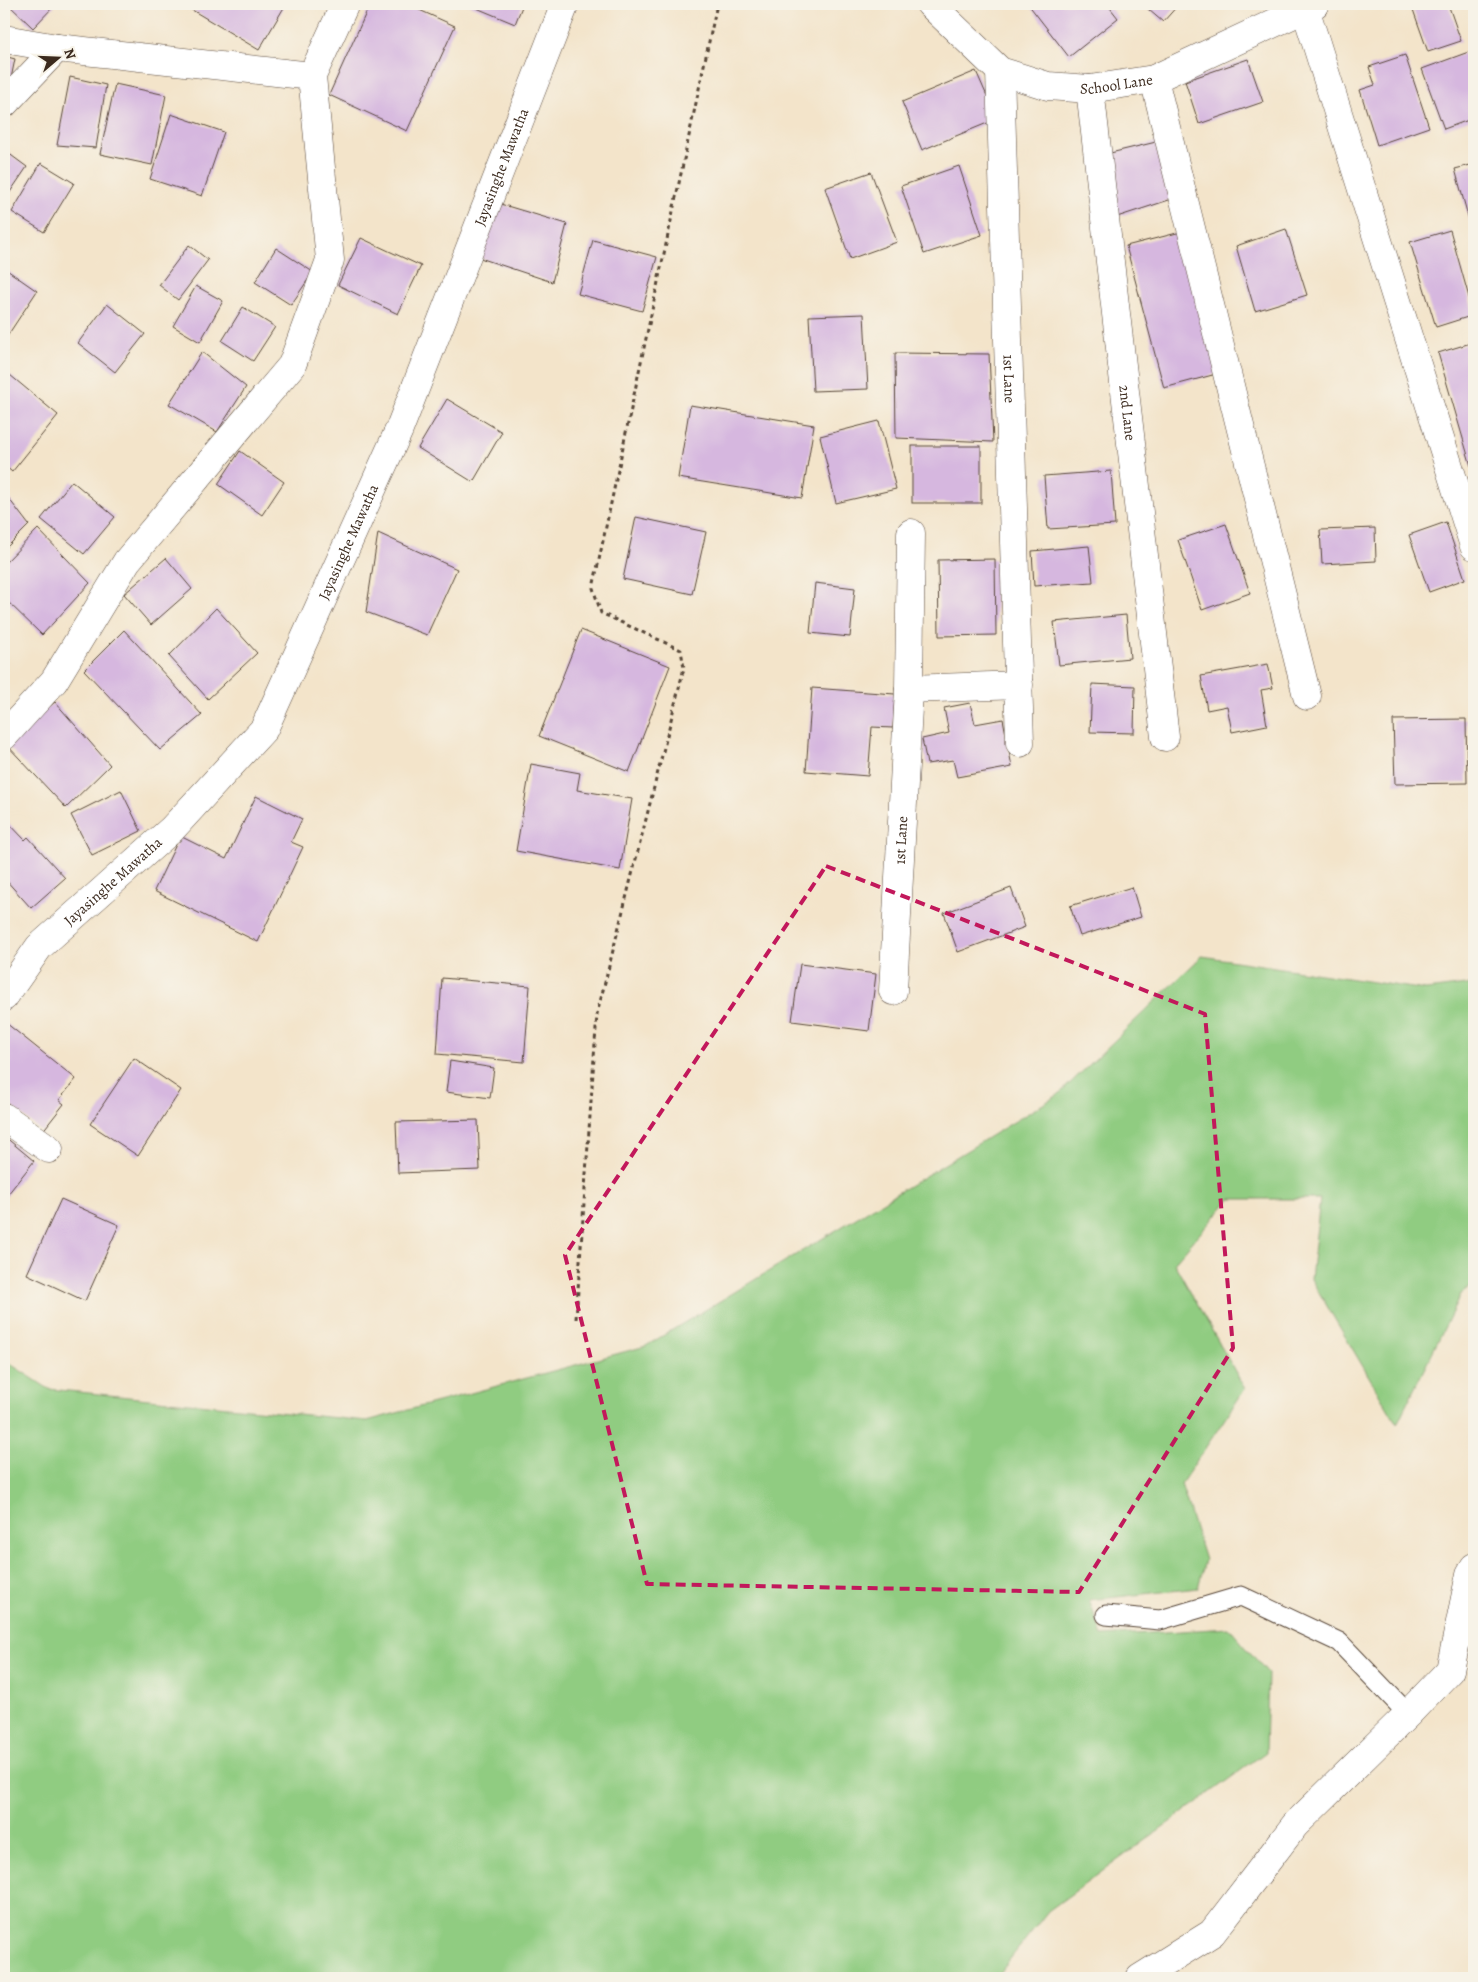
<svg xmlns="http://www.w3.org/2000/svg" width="1478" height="1982" font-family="Alegreya,serif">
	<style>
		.green { fill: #90cc81; stroke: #667b50 }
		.building { fill: #d6b7df }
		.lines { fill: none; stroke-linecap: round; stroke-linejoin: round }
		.service-casing { stroke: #574638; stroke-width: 21 }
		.minor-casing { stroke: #574638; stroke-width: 29 }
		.path { stroke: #574638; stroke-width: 3; stroke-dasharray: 4 4; stroke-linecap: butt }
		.service { stroke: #fff; stroke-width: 19 }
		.minor { stroke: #fff; stroke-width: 28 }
		.marked { fill: none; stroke: #c2185b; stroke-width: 4; stroke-dasharray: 10 6; stroke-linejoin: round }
		.labels { text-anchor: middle; stroke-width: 4.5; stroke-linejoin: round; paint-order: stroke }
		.street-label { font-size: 15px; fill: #3b2a1e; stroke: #f7f3e8 }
	</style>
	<rect width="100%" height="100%" fill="#f7f3e8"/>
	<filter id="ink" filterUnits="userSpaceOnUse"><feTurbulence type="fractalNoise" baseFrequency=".02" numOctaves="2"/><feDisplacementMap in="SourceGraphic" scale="10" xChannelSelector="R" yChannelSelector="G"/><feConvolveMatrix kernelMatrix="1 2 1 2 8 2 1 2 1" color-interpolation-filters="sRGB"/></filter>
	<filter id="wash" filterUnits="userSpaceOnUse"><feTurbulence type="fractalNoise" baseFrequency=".0096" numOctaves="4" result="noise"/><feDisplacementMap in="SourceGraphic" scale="20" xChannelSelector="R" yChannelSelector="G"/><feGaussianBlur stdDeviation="1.12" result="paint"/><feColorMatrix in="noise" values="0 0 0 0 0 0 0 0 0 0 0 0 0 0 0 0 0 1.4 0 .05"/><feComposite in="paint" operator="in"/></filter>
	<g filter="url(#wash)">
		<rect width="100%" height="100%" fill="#f3e4ca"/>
		<polygon class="green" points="1202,956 1426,990 1474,984 1474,1285 1461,1294 1397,1424 1311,1279 1320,1199 1230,1199 1174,1263 1245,1389 1181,1484 1205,1560 1198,1588 1089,1600 1102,1636 1229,1628 1268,1673 1266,1752 1048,1911 995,1978 4,1978 4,1360 49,1389 367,1421 646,1346 1058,1095"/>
		<g id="blocks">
			<g class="building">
				<polygon points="8,4 56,4 33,28"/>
				<polygon points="182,4 286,4 259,50"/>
				<polygon points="370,4 406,4 455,26 407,131 329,95"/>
				<polygon points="467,4 523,4 515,24"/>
				<polygon points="1028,4 1107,4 1118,18 1069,57"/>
				<polygon points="1142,4 1179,4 1163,22"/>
				<polygon points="1411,4 1448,4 1461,41 1428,52"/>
				<polygon points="1474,50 1474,118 1444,129 1422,69"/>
				<polygon points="1405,55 1429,127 1377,145 1360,90 1375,85 1369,67"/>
				<polygon points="4,56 15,59 8,93 4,92"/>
				<polygon points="1248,59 1263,102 1199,124 1185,81"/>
				<polygon points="976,71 997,119 922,150 902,102"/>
				<polygon points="70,77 106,85 96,148 57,145"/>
				<polygon points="115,84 166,95 152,165 100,154"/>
				<polygon points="171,114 224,132 202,196 150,179"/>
				<polygon points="1156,142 1172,199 1117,217 1098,156"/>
				<polygon points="4,150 27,167 4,201"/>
				<polygon points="41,163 74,183 44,232 12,212"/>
				<polygon points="1474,164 1474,238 1455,169"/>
				<polygon points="959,166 982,235 924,254 901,186"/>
				<polygon points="871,172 897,242 850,259 825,188"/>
				<polygon points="497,203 567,224 552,282 474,256"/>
				<polygon points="1286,229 1307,295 1255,311 1236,246"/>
				<polygon points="1450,230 1474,315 1436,327 1410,242"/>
				<polygon points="1181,232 1220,373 1164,388 1126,246"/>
				<polygon points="361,238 421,266 398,314 338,285"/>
				<polygon points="593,240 657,257 642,311 578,294"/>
				<polygon points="189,245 208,260 178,300 159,285"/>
				<polygon points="276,248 313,272 291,305 255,282"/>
				<polygon points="4,268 37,291 4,341"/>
				<polygon points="196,286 223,301 200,342 173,326"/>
				<polygon points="107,304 145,334 115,372 78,343"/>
				<polygon points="243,307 275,327 253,361 222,341"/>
				<polygon points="864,314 868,389 813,391 809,316"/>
				<polygon points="1474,342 1474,465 1471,466 1438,353"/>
				<polygon points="202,352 246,387 217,432 169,404"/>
				<polygon points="895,353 989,354 993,442 896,438"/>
				<polygon points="4,370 58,415 12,472 4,465"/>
				<polygon points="447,399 502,432 473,482 418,448"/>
				<polygon points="690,405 814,425 802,498 678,478"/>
				<polygon points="879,421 896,489 836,503 820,436"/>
				<rect x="912" y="446" width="69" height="57"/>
				<polygon points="240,451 284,482 262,515 218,484"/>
				<polygon points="1111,471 1115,525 1048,529 1044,476"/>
				<polygon points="72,481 115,517 84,554 41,519"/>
				<polygon points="6,495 29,525 4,550 4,497"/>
				<polygon points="636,517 706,532 692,594 623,579"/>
				<polygon points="1446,522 1465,579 1429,592 1409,535"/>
				<polygon points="1226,524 1250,593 1202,610 1178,540"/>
				<polygon points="1375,528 1376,561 1322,564 1320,530"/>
				<polygon points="38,529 90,583 42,635 4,598 4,564"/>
				<polygon points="378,533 457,569 427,635 366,612"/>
				<polygon points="1089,546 1093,582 1034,586 1032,551"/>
				<polygon points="166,558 192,589 151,625 124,594"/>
				<polygon points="995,559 996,635 939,636 938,560"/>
				<polygon points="815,583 855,588 850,637 810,633"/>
				<polygon points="216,608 257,653 208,699 169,656"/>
				<polygon points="1126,615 1130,658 1059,665 1054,622"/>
				<polygon points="124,630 202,715 160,750 84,670"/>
				<polygon points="581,630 670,666 629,772 539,736"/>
				<polygon points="1268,664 1273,688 1261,690 1267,725 1232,732 1227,706 1207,710 1201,676"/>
				<polygon points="1092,684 1135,686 1134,733 1090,732"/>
				<polygon points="812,688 895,694 893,728 872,727 868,776 806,771"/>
				<polygon points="55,702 110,765 66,808 5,743"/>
				<polygon points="970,703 975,724 1003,719 1012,767 957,777 953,760 927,764 922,739 949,733 944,708"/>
				<polygon points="1466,719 1467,783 1395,784 1393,720"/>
				<polygon points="531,764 580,773 577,790 632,799 620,870 516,851"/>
				<polygon points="121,790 141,831 92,855 71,815"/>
				<polygon points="256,796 302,819 291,842 303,847 258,942 154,891 180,836 226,859"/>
				<polygon points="4,818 25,840 28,837 65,878 31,908 4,878"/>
				<polygon points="1132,887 1141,917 1080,936 1070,906"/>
				<polygon points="1011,888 1025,927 958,952 944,913"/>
				<polygon points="800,964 876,974 869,1031 792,1021"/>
				<polygon points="442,978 530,986 524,1062 437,1054"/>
				<polygon points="6,1023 76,1079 59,1100 64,1104 42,1132 4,1100 4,1026"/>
				<polygon points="134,1058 181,1090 138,1156 90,1124"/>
				<polygon points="450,1061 494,1068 490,1098 446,1092"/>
				<polygon points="478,1120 480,1170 398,1173 396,1122"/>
				<polygon points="4,1136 34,1161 4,1199"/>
				<polygon points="61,1199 119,1225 85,1301 27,1274"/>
			</g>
		</g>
	</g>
	<g filter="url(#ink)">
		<use href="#blocks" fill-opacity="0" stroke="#574638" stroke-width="1"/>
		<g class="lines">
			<g class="service-casing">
				<polyline id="service" points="1106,1615 1160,1620 1241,1596 1339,1642 1408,1714"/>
			</g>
			<g class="minor-casing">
				<g id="minor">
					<path id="s1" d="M 930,4 L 1000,71 L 1048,86 L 1090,89 L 1154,79 L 1315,4"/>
					<polyline points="1305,8 1474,546"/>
					<polyline points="4,39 57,48 312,76"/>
					<path id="s2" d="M 1000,71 L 1020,743"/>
					<polyline points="1154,79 1307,696"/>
					<path id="s3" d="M 1090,89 L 1165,737"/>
					<polyline points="4,104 57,48"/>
					<polyline points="909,689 1019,685"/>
					<polyline points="4,736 54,681 127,561 292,365 330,260 312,76 345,4"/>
					<path id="s4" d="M 893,991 L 909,689 L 911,533"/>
					<path id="s5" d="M 4,997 L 39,947 L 172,829 L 264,729 L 399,430 L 565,4"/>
					<polyline points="4,1117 49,1149"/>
					<polyline points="1140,1978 1212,1933 1295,1825 1408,1714 1450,1670 1470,1574 1474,1567"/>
				</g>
			</g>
			<polyline class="path" points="576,1319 597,1014 684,668 681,650 601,613 593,588 717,4"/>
			<use href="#service" class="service"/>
			<use href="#minor" class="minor"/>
		</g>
	</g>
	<path class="marked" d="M 826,866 L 1205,1014 L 1233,1348 L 1079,1592 L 647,1584 L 565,1255 Z"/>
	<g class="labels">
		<g class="street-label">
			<text dy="5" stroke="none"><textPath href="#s1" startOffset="216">School Lane</textPath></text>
			<text dy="5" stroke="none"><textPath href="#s5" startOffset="985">Jayasinghe Mawatha</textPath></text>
			<text dy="5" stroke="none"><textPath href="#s2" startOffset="308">1st Lane</textPath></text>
			<text dy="5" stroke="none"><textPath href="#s3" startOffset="326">2nd Lane</textPath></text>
			<text dy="5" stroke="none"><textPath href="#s5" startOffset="580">Jayasinghe Mawatha</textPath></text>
			<text dy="5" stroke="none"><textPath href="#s4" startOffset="151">1st Lane</textPath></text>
			<text dy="5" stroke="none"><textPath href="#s5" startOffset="160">Jayasinghe Mawatha</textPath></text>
		</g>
	</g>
	<rect width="1478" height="1982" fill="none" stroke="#f7f3e8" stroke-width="20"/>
	<g transform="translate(58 58) rotate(71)" stroke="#f7f3e8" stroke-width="4" paint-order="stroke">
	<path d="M0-4L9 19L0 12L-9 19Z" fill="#3b2a1e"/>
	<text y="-8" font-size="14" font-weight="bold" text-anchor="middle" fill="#3b2a1e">N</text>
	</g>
</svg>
